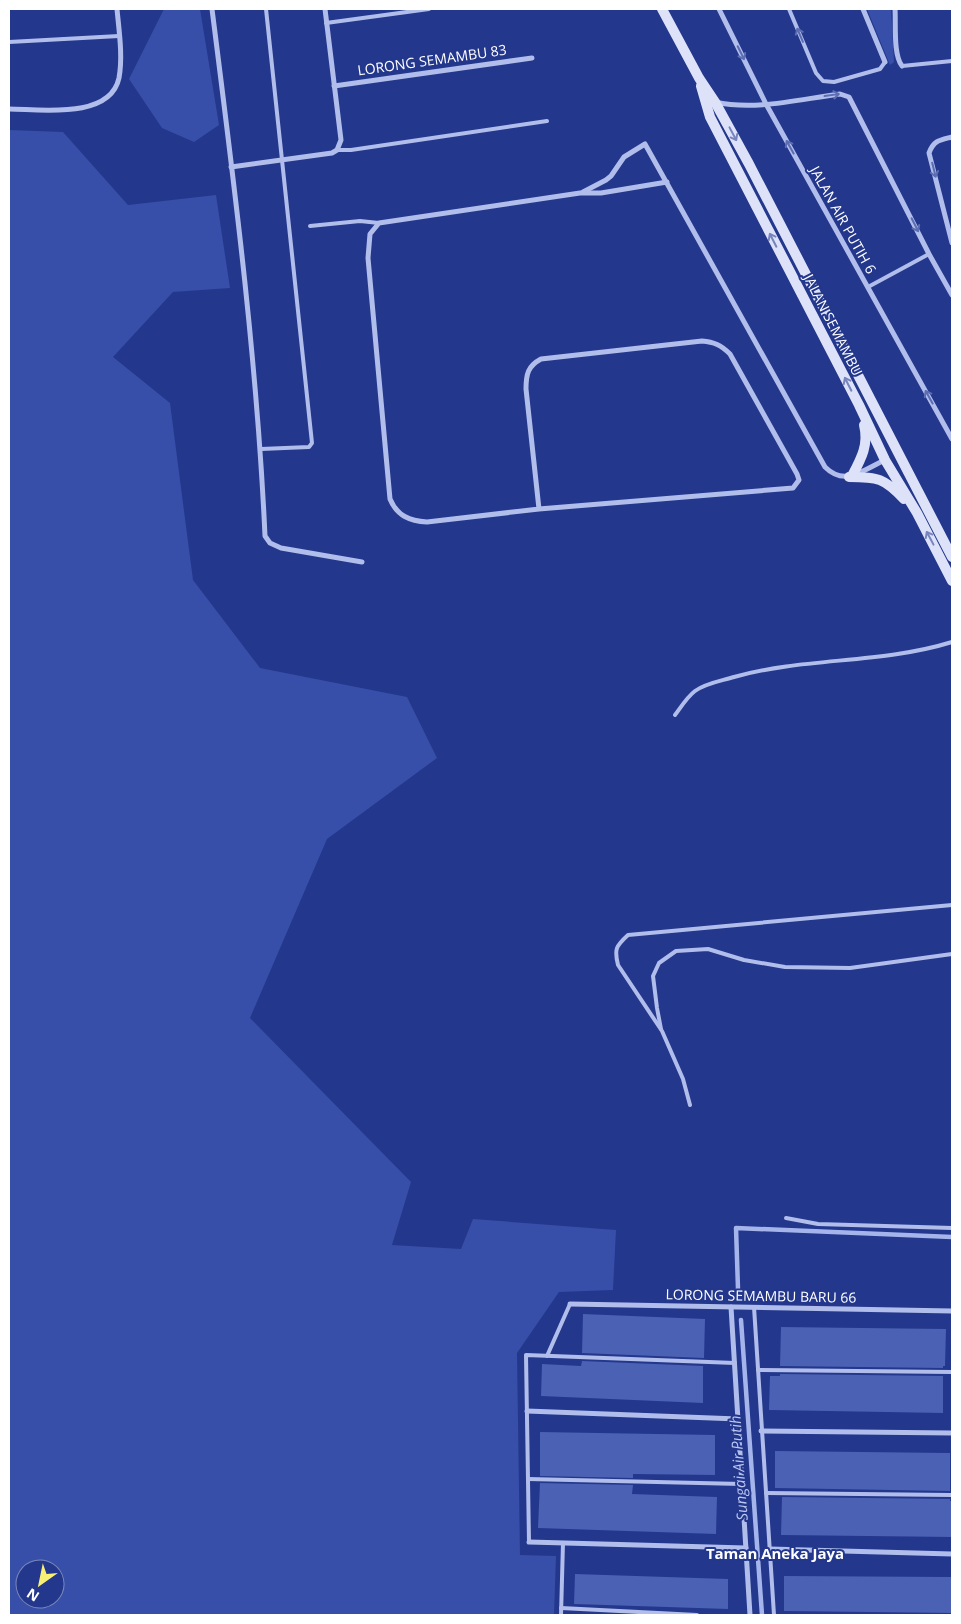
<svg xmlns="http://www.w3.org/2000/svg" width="961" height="1624" font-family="'Open Sans',sans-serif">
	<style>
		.green { fill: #374fa9; fill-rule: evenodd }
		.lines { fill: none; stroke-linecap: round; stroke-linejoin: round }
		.stream { stroke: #a5b5ec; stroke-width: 4.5 }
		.building { fill: #4b61b3 }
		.lane { stroke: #b1bdeb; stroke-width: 4 }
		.street { stroke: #b1bdeb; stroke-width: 5 }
		.secondary { stroke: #dde2f9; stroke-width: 10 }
		.oneway { stroke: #5c6db2 }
		.oneway2 { stroke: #7784bd }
		.labels { text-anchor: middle; stroke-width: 4; stroke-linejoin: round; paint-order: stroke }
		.street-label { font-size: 14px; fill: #fff; stroke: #23378c }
		.water-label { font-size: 15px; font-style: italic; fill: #bdc8f2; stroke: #23378c }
		.neighbourhood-label { font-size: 15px; font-weight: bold; fill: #fff; stroke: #23378c }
	</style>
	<rect width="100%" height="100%" fill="#23378c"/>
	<g class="green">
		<polygon points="164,9 200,9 219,125 194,142 162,128 129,79"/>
		<polygon points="867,9 891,9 894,62 890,65"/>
		<path d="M 9,130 L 63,132 L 128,205 L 216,195 L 230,288 L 173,292 L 113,357 L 170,403 L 193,580 L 260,668 L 407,697 L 437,758 L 327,839 L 250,1018 L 411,1182 L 392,1245 L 461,1249 L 473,1219 L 616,1230 L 613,1290 L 559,1292 L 517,1353 L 520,1555 L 556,1556 L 554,1615 L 9,1615 ZM 25,1569 L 55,1569 L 55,1599 L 25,1599 Z"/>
	</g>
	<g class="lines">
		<g class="stream">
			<polyline points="738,1289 736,1228 952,1237"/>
			<polyline points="741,1320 762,1615"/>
		</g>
	</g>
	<g class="building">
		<polygon points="583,1314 705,1319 704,1358 582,1353"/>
		<polygon points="781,1327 946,1329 945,1366 943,1366 943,1368 780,1366"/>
		<polygon points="582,1361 703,1366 703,1403 541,1396 542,1364 581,1366"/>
		<polygon points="780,1374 943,1376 943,1413 769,1410 770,1376 780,1376"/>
		<polygon points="540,1432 715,1435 715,1475 633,1474 633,1478 540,1476"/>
		<polygon points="775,1451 950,1453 950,1491 775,1488"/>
		<polygon points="540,1483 633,1485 632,1494 717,1497 716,1534 538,1528"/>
		<polygon points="782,1497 950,1499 950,1501 952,1501 952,1537 781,1535"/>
		<polygon points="575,1574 728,1579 728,1609 574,1604"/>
		<polygon points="784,1576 952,1577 952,1613 784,1611"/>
	</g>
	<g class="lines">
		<g class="lane">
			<polyline points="789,9 816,73 823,81 834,82 880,69 885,62"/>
			<polyline points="326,23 429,9"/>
			<polyline points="9,42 119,36"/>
			<polyline points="902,66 952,61"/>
			<polyline points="337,150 351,150 547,121"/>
			<polyline points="310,226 360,221 379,223"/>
			<polyline points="868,287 929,254"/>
			<polyline points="261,449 309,447 312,443 266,9"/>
			<path d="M 675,715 C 681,707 687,697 695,691 C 706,683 721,681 734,677 C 805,657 881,664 952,642"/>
			<polyline points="661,1029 657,1008 653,976 659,963 676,951 708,949 744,960 785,967 850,968 952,954"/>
			<path d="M 690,1105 L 683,1079 L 662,1031 L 618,965 C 614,949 616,946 628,935 L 952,905"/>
			<polyline points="786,1218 818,1224 952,1228"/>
			<polyline points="754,1307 774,1615"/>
			<polyline points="547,1356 570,1304"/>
			<polyline points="758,1370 952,1372"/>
			<polyline points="528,1479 742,1484"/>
			<polyline points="766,1493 952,1495"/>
			<polyline points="529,1542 526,1355 735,1363"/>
			<polyline points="561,1608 697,1615"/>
			<polyline points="561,1615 563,1543"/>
		</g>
		<g class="street">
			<path d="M 212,9 C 234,183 257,360 265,536 L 270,543 L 281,548 L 362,562"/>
			<polyline points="719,9 766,104 952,439"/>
			<polyline points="863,9 885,62"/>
			<path d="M 895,9 C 896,23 893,55 902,66"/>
			<polyline points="334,86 532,58"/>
			<path d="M 715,102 C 756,111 800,99 840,94 L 849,97 L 929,254 L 952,295"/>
			<path d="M 9,109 C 39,109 110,120 119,78 C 123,56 119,31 117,9"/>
			<path d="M 952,137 C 940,140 934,140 929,153 L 952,243"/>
			<polyline points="231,167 332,153 337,150 341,140 325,9"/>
			<path d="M 583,192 L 606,180 L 611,176 L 624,157 L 645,144 L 825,467 C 845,487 863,470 885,460"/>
			<path d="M 539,509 L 526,389 C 526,374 528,366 541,359 L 702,341 C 714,342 721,345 730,354 L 797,474 L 799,480 L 793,488 L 539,509 L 427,522 C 410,521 397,516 390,499 L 368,258 L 370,234 L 379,223 L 580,193 L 601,193 L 667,182"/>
			<polyline points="570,1304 952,1311"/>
			<polyline points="731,1307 750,1615"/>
			<polyline points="527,1411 738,1419"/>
			<polyline points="761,1431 952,1433"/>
			<polyline points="529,1542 746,1548"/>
			<polyline points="770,1549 952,1554"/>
		</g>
		<g class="secondary">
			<polyline points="662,9 699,78 715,102 749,164 952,557"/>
			<polyline points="701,86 710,117 859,405 885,460 917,513 952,581"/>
			<path d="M 852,476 C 861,459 869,445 864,425"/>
			<path d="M 849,477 C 878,477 884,478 904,499"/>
		</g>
	</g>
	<defs><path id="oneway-shaft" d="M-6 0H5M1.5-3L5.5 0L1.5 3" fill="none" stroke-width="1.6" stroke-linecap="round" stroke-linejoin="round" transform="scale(1.25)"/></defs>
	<g class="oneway">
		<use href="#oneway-shaft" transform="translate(800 35) rotate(-113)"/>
		<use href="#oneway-shaft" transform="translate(741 53) rotate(64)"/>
		<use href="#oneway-shaft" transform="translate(832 95) rotate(-8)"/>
		<use href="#oneway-shaft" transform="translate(790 147) rotate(-119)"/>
		<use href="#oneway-shaft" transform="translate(934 170) rotate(76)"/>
		<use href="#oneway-shaft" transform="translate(915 225) rotate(63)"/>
		<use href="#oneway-shaft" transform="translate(929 397) rotate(-119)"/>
	</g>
	<g class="oneway2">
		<use href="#oneway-shaft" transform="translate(733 134) rotate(62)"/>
		<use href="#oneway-shaft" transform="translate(773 240) rotate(-117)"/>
		<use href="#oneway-shaft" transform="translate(848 384) rotate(-117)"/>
		<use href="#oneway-shaft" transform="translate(930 538) rotate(-118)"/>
	</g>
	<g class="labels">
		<g class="street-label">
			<text transform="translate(432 60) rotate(-8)" y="5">LORONG SEMAMBU 83</text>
			<text transform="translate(843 220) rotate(61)" y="5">JALAN AIR PUTIH 6</text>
			<text transform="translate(833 325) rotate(63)" y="5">JALAN SEMAMBU</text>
			<text transform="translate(761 1296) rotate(1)" y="5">LORONG SEMAMBU BARU 66</text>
		</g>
		<g class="water-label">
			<text transform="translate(739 1468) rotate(-94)" y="5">Sungai Air Putih</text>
		</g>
		<g class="neighbourhood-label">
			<text x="775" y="1559">Taman Aneka Jaya</text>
		</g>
	</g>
	<rect width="961" height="1624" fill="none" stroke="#ffffff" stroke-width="20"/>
	<g transform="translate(40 1584) rotate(213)"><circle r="24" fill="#23378c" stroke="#7b87ba"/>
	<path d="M0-4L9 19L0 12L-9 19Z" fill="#f6f074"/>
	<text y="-8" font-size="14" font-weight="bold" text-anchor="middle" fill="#ffffff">N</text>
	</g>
</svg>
